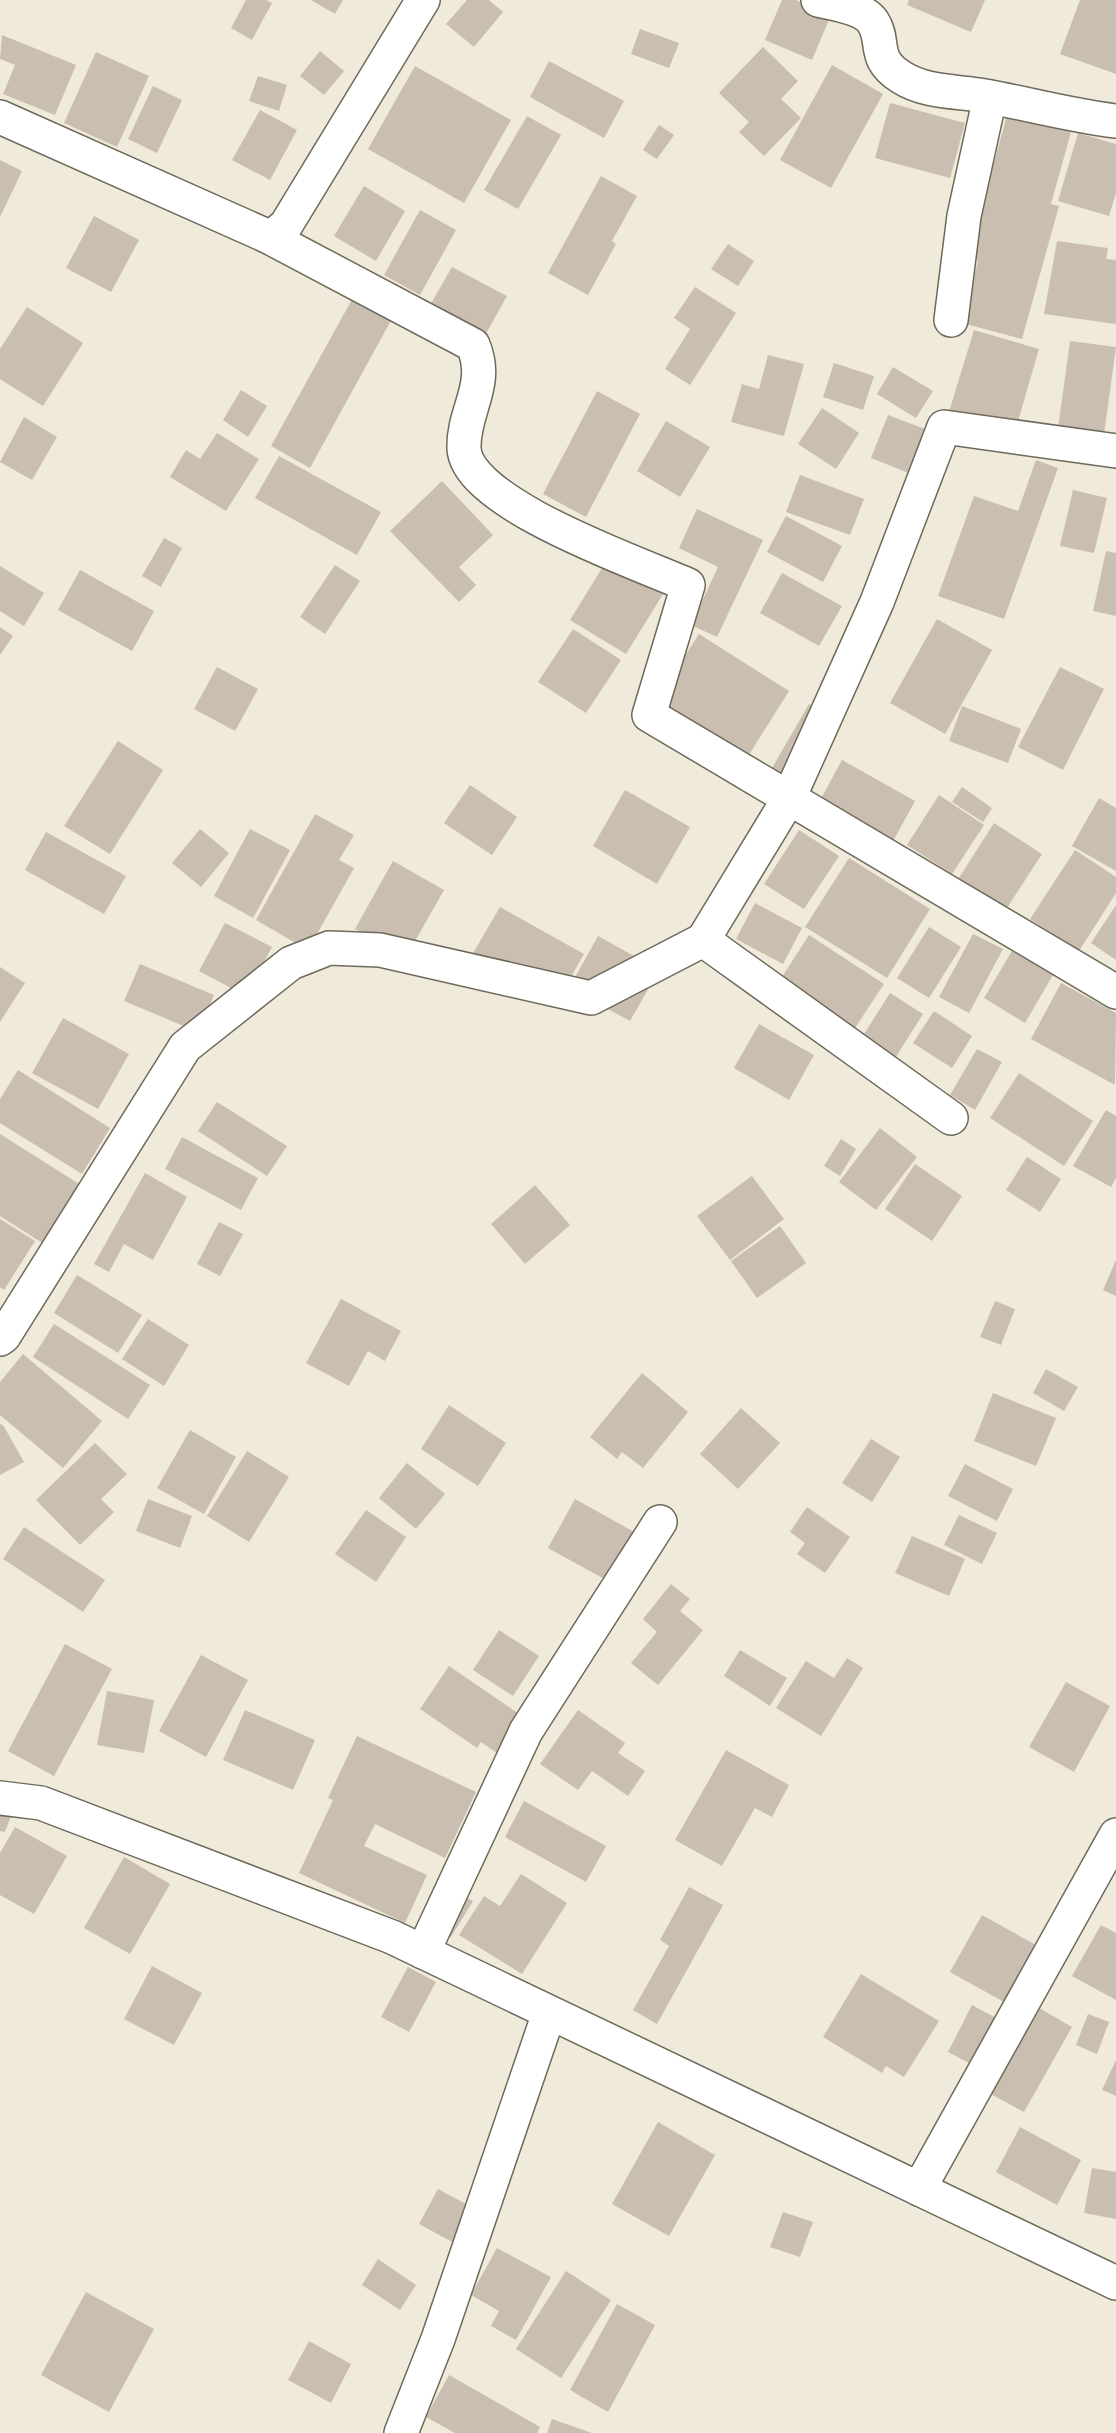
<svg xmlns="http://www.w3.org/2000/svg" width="1116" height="2433" font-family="'Nunito Sans',sans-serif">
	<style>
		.building { fill: #cabeb0 }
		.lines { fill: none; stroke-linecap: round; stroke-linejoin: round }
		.minor-casing { stroke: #6e6a5b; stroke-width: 36 }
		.minor { stroke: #fff; stroke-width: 33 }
	</style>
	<rect width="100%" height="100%" fill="#efead9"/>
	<g class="building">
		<polygon points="246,0 266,0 272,3 252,40 231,28"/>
		<polygon points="311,0 343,0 335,14"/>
		<polygon points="467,0 489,0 503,12 474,47 446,24"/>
		<polygon points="782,0 796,0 831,15 812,60 765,40"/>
		<polygon points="909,0 985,0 971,32 907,5"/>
		<polygon points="1080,0 1116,0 1116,74 1060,54"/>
		<polygon points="640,29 679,43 669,68 631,54"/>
		<polygon points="2,35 76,65 55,115 3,94 15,65 0,59"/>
		<polygon points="763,47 798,81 781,99 801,118 764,156 739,132 749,122 719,93"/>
		<polygon points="320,51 344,71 324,95 300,76"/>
		<polygon points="96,52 149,76 117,147 64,123"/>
		<polygon points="549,61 624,101 604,138 530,97"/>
		<polygon points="832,65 883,94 831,188 780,160"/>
		<polygon points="415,66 511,120 464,203 368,149"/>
		<polygon points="258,76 287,85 279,111 249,101"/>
		<polygon points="153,86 182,100 157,153 128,139"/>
		<polygon points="890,103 965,123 950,178 875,158"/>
		<polygon points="260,110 297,130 270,180 232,160"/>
		<polygon points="1007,115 1071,132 1051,204 1059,206 1022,339 962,323 978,261 968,258"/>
		<polygon points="527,116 561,135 518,209 484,190"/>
		<polygon points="659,125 674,135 657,159 643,150"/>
		<polygon points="1078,133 1116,144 1116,193 1109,216 1058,201"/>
		<polygon points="0,160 22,171 0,217"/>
		<polygon points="601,176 637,196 612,241 616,244 588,295 548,273"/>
		<polygon points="364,186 405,211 376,261 334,236"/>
		<polygon points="420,210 456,230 420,295 384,275"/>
		<polygon points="94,216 139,240 111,292 66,268"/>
		<polygon points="1057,241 1108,248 1106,259 1116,260 1116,324 1044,314"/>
		<polygon points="728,244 754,261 738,286 711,269"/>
		<polygon points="452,267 507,296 484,337 429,307"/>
		<polygon points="695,287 736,313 690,385 665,369 690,329 674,318"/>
		<polygon points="355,294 394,315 310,468 271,446"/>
		<polygon points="27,307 83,343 43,406 0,379 0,349"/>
		<polygon points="974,330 1039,349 1014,435 948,415"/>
		<polygon points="1070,341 1116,347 1104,434 1058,428"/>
		<polygon points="768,355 804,364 784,436 731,422 742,384 759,389"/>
		<polygon points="834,363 874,376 863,410 823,397"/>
		<polygon points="893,367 933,391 916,418 877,394"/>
		<polygon points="241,390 267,406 248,437 223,420"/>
		<polygon points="597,391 640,414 586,517 543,494"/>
		<polygon points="822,408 859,433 836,469 798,444"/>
		<polygon points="888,415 933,432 916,476 871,458"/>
		<polygon points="24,417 57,437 32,480 0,462"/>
		<polygon points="666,421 710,447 680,497 637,471"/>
		<polygon points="217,433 259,459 226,511 170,477 186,450 200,459"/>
		<polygon points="279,456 381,512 357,555 255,498"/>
		<polygon points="1036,460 1058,468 1004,619 938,596 974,496 1018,511"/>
		<polygon points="800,475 864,499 850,535 786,512"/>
		<polygon points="442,481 493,535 459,567 476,585 459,602 390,531"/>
		<polygon points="1073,490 1107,498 1094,553 1060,546"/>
		<polygon points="697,509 763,540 717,637 691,625 718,567 679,548"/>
		<polygon points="786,516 842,546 823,582 767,552"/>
		<polygon points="164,538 182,548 161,587 142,576"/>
		<polygon points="1106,551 1116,553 1116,616 1093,611"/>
		<polygon points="607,560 663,594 626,654 570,620"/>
		<polygon points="335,565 360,581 325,634 300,617"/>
		<polygon points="0,566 44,593 24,626 0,611"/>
		<polygon points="80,570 154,611 132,651 58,610"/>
		<polygon points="782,573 842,606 819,646 760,613"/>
		<polygon points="937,619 992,650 945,734 890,703"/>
		<polygon points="0,627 13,636 0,655"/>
		<polygon points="573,629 621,660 586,713 538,682"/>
		<polygon points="699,634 789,691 745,761 654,704"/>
		<polygon points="217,667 258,689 235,731 194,709"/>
		<polygon points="1060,667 1104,689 1063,770 1018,747"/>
		<polygon points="809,704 840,721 795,800 764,782"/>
		<polygon points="962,706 1021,729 1008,763 949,741"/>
		<polygon points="118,741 163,770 110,854 64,826"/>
		<polygon points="842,760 915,801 892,843 819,802"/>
		<polygon points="470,785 517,817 492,855 444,823"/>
		<polygon points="962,787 992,808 983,822 952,802"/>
		<polygon points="625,790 690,827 657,884 593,846"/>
		<polygon points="939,795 984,825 952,874 907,845"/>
		<polygon points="1099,798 1116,808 1116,871 1072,846"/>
		<polygon points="315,814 354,835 339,860 354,868 308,950 256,920"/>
		<polygon points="994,823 1042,854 1005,911 957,881"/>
		<polygon points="200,829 229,853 201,887 172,863"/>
		<polygon points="250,829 290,850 253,918 214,896"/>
		<polygon points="799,830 839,856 804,909 764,884"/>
		<polygon points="46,832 126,876 104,914 25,870"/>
		<polygon points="1075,850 1116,877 1116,893 1079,951 1030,919"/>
		<polygon points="849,858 930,909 887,978 805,927"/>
		<polygon points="393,861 444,890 406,957 355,929"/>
		<polygon points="755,903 802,928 783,964 736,939"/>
		<polygon points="1116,905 1116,960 1091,943"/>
		<polygon points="500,907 584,954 556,1003 472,955"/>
		<polygon points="225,923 272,947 246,996 199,971"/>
		<polygon points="929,927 961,947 929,998 897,978"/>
		<polygon points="973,934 1003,949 969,1013 939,997"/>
		<polygon points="809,935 884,984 853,1031 778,983"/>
		<polygon points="598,936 659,970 630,1021 569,988"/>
		<polygon points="1012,951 1053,975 1025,1023 984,998"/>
		<polygon points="140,964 214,995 198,1032 124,1001"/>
		<polygon points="0,967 25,983 0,1022"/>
		<polygon points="1061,983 1116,1013 1115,1085 1031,1039"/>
		<polygon points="890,993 923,1014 892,1063 859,1042"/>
		<polygon points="934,1011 972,1036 952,1068 913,1043"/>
		<polygon points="63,1018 129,1054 98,1109 32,1073"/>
		<polygon points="759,1024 814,1055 789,1100 734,1068"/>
		<polygon points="977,1049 1002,1062 975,1110 950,1095"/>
		<polygon points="18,1070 110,1128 82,1174 0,1123 0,1099"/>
		<polygon points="1019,1073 1093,1121 1064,1166 990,1118"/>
		<polygon points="217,1102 287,1146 267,1176 198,1131"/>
		<polygon points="1106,1110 1116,1116 1116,1178 1111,1187 1073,1166"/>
		<polygon points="880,1128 917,1157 876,1210 839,1182"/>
		<polygon points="0,1134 84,1187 47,1246 0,1216"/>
		<polygon points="182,1137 258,1178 241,1210 165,1169"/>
		<polygon points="841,1139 856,1149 840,1176 824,1166"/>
		<polygon points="1027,1157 1061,1179 1040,1212 1006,1190"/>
		<polygon points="915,1164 962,1196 932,1241 885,1209"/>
		<polygon points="145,1173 187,1197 153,1260 124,1244 109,1272 94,1264"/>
		<polygon points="752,1176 784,1219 730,1260 697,1216"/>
		<polygon points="535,1185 570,1225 525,1264 491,1224"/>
		<polygon points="0,1219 35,1241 4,1290 0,1287"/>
		<polygon points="219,1222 243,1234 220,1276 197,1264"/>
		<polygon points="780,1226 806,1263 757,1298 731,1261"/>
		<polygon points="1116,1260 1116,1296 1103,1290"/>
		<polygon points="77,1275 142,1315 118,1353 54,1313"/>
		<polygon points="341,1299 401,1331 385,1361 368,1351 349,1386 306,1363"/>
		<polygon points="995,1301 1015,1309 1001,1345 980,1337"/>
		<polygon points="148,1319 189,1345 164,1386 122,1359"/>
		<polygon points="54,1324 150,1385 128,1419 33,1357"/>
		<polygon points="23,1354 102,1421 63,1468 0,1415 0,1382"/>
		<polygon points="1046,1369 1078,1387 1064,1411 1033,1393"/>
		<polygon points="642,1373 688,1412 643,1468 622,1452 617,1459 590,1437"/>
		<polygon points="993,1393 1056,1418 1036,1466 974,1441"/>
		<polygon points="449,1405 506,1443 478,1486 421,1449"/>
		<polygon points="741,1408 780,1443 738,1489 700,1454"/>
		<polygon points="0,1424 3,1425 24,1462 0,1475"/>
		<polygon points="190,1430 236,1457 204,1514 157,1488"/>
		<polygon points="871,1439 900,1457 872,1502 842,1483"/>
		<polygon points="95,1443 127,1474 101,1499 114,1512 80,1545 36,1500"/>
		<polygon points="247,1451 289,1477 249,1542 207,1516"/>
		<polygon points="407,1463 445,1494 416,1529 379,1498"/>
		<polygon points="965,1464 1013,1489 997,1521 948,1496"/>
		<polygon points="148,1499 192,1516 180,1548 136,1531"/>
		<polygon points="575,1499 643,1537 617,1586 548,1548"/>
		<polygon points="807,1507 850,1537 825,1573 797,1554 805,1543 790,1532"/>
		<polygon points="366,1510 406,1537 376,1582 335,1554"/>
		<polygon points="959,1515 997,1533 982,1564 944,1545"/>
		<polygon points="24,1527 105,1580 83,1612 3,1559"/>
		<polygon points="912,1536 965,1559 949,1596 895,1573"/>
		<polygon points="671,1584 690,1599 680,1611 703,1630 658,1685 631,1663 657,1632 643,1619"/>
		<polygon points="499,1630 539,1656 513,1696 473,1670"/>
		<polygon points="65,1644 112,1669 54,1776 8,1751"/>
		<polygon points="740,1650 787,1678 770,1706 724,1676"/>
		<polygon points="201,1655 248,1680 206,1757 159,1731"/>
		<polygon points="847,1658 863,1668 821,1736 776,1708 806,1661 834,1678"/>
		<polygon points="449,1666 528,1720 503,1757 481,1742 477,1748 420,1709"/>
		<polygon points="1066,1682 1110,1706 1074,1772 1029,1747"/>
		<polygon points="107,1691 154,1700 144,1753 97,1745"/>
		<polygon points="245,1710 315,1740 293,1790 223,1760"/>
		<polygon points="578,1710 625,1743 618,1753 645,1771 628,1796 592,1771 578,1790 540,1764"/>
		<polygon points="357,1736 476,1792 445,1858 375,1824 364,1846 427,1875 405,1923 299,1873 333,1800 328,1798"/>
		<polygon points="726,1750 789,1785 772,1817 755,1808 722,1866 675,1840"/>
		<polygon points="524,1801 606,1846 586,1882 505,1837"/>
		<polygon points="0,1806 13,1810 5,1832 0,1831"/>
		<polygon points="15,1827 67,1856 34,1914 0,1895 0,1853"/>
		<polygon points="124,1857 170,1884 130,1954 84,1928"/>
		<polygon points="521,1874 567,1903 522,1974 459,1935 484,1896 500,1906"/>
		<polygon points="689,1887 723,1905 657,2024 633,2010 669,1946 660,1940"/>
		<polygon points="455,1891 473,1901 451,1937 434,1926"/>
		<polygon points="982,1915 1036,1945 1004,2002 950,1972"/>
		<polygon points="1101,1925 1116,1933 1116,2000 1072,1976"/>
		<polygon points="152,1966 202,1993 174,2045 124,2019"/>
		<polygon points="408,1967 436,1982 409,2032 381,2017"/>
		<polygon points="861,1974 939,2021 904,2077 886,2066 882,2073 823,2037"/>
		<polygon points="972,2005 998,2019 973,2065 948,2052"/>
		<polygon points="1034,2005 1072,2027 1024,2112 987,2092"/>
		<polygon points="1088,2014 1109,2022 1097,2054 1076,2045"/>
		<polygon points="1116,2060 1116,2096 1102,2090"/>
		<polygon points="658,2122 715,2155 669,2236 612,2204"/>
		<polygon points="1020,2127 1081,2160 1057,2205 996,2172"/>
		<polygon points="1092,2168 1116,2172 1116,2219 1084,2213"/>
		<polygon points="438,2189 475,2209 456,2244 419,2224"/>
		<polygon points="783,2212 813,2222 800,2257 770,2247"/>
		<polygon points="497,2248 551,2277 516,2340 491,2326 499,2311 471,2295"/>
		<polygon points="378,2259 416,2285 400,2310 362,2285"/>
		<polygon points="566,2271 611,2300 561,2378 516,2349"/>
		<polygon points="86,2292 154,2329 109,2412 41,2375"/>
		<polygon points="617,2304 655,2325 608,2412 570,2390"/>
		<polygon points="309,2341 351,2364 331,2403 288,2380"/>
		<polygon points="449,2375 540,2427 537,2433 455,2433 426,2417"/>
		<polygon points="552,2419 592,2433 547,2433"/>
	</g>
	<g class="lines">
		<g class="minor-casing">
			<g id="minor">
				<path d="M 818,0 C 833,4 863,7 873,22 C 886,42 871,58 901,77 C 926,93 957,91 985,96 C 1029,104 1072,116 1116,121"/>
				<polyline points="0,117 267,236 273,236 286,225 423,0"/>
				<path d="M 267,236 L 473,345 C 490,385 463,410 464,448 C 466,504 641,564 688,585 L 649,715 L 1116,992"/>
				<polyline points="951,320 964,216 990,97"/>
				<polyline points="951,1118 703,940 788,800 877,602 944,427 1116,451"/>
				<polyline points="0,1339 4,1336 185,1047 291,963 329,948 380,950 591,998 703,940"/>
				<polyline points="0,1798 41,1803 392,1937 1116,2283"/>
				<polyline points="423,1952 526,1731 660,1522"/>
				<polyline points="919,2189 1116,1835"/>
				<polyline points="401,2433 438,2339 549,2013"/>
			</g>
		</g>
		<use href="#minor" class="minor"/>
	</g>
</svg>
